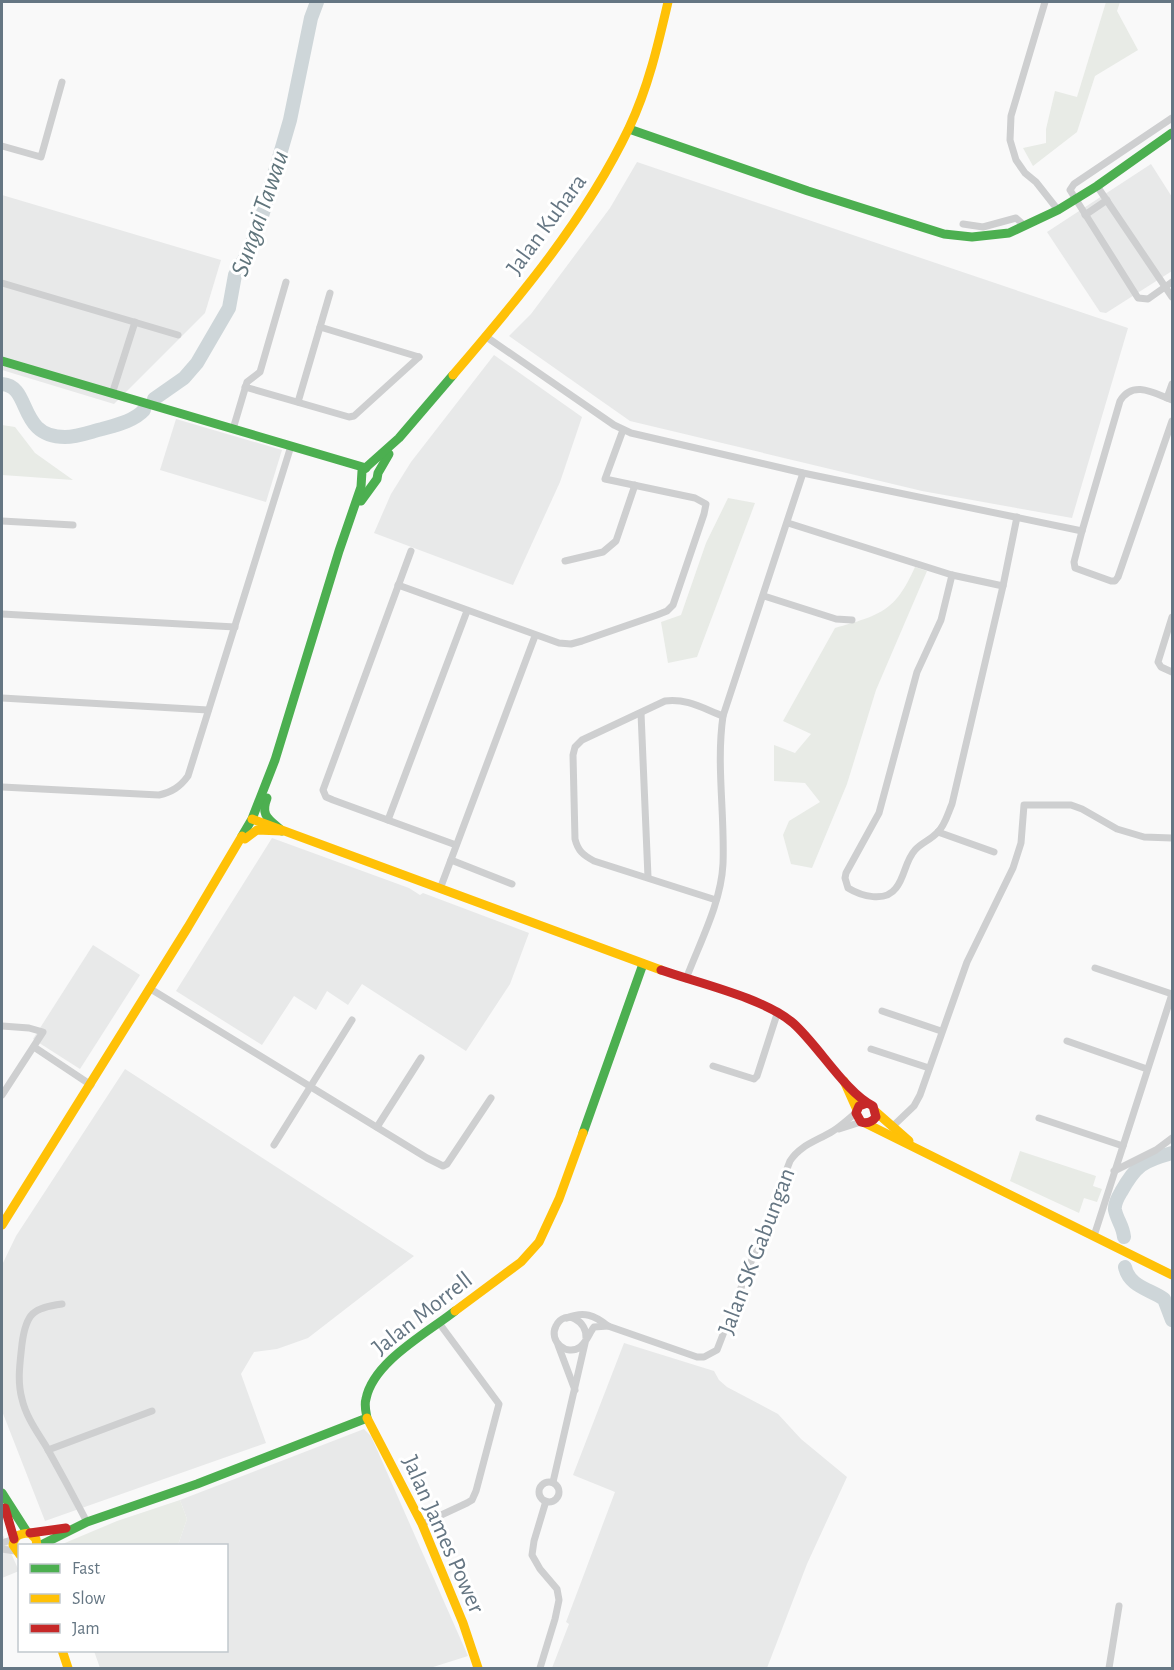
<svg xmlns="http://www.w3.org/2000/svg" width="1174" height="1670" font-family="'Alegreya Sans',sans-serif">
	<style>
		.built { fill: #e8e9e9 }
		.green { fill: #e8ebe6 }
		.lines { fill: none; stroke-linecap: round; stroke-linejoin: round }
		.river { stroke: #ced6d9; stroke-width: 14 }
		.street { stroke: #cecfd0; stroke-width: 7 }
		.fast { stroke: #4caf50; stroke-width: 9 }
		.slow { stroke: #ffc107; stroke-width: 9 }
		.jam { stroke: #c62828; stroke-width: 9 }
		.labels { text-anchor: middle; stroke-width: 6; stroke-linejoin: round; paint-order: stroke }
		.street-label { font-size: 24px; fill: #657683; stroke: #fff }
		.water-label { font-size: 26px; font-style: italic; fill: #60757c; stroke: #fff }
	</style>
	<rect width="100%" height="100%" fill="#f9f9f9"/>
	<g class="built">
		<polygon points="637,162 1128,328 1072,518 922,491 630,421 509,336 531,314 610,208"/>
		<polygon points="1151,164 1172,197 1172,271 1106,313 1100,312 1047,232"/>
		<polygon points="2,195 221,260 205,313 114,404 2,370"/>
		<polygon points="494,355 582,417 560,482 513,585 374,533 391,494 411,462"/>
		<polygon points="176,419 282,450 266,502 160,470"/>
		<polygon points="272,838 409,888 420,895 423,893 529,933 510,984 466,1051 362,984 348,1005 327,991 316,1010 294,996 262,1045 176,991"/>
		<polygon points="93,945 140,975 80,1069 33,1039"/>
		<polygon points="125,1069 414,1256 308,1338 277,1349 254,1352 241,1374 266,1443 45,1521 2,1411 2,1265 16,1236"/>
		<polygon points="624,1343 714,1371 719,1380 727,1387 778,1414 801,1439 847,1477 807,1564 767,1668 552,1668 569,1624 566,1622 615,1492 573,1475"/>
		<polygon points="364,1429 371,1436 468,1656 430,1668 100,1668 94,1651 226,1650 226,1546 178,1545 187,1519 180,1500"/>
		<polygon points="2,1533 19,1571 2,1578"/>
	</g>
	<g class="green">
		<polygon points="1106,2 1120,2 1117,11 1138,50 1095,76 1077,132 1033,166 1023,148 1046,143 1046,129 1055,91 1077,97"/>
		<polygon points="2,425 15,427 35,453 73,480 2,475"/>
		<polygon points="728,498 755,503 697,657 668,663 661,622 681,615 706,543"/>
		<path d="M 915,567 L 927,571 L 876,690 L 847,784 L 812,868 L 791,864 L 783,835 L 789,821 L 820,802 L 805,783 L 774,781 L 774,745 L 795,753 L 811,734 L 783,721 L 835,628 C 880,615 895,612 915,567 Z"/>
		<polygon points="1020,1151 1096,1176 1093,1186 1102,1189 1097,1202 1084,1198 1079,1213 1010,1181"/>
		<polygon points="180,1500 187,1519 178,1545 60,1545 117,1521"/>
	</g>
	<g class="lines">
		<g class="river">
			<path d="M 2,384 C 32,386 17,437 65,437 C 77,437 90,432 102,429 C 116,425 134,421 144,410"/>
			<polyline points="154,399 184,378 197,363 229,308 235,275 248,253 260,223 290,120 311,18 317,2"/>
			<path d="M 1124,1237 C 1123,1226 1117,1220 1115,1210 C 1114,1204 1118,1197 1121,1192 C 1136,1165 1143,1161 1172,1153"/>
			<path d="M 1125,1267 C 1129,1286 1149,1289 1164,1299 L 1172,1320"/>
		</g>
		<g class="street">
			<polyline points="1045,2 1011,116 1010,140 1016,160 1025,173 1036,182 1058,210"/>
			<polyline points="1172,118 1074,184 1070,190 1138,298 1148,299 1172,282"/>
			<polyline points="2,146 41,157 62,82"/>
			<polyline points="1097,186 1172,297"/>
			<polyline points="1085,215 1107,200"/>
			<polyline points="963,224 983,227 1016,218 1025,226"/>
			<polyline points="2,283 178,335"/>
			<polyline points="320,327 419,357"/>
			<polyline points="485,336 614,425 631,433 803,473 1082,531"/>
			<polyline points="245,387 349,417 354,416 419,357"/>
			<polyline points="112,394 135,322"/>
			<polyline points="1167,398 1172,384"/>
			<path d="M 1172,400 C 1154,393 1133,380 1120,401 L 1082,531 L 1074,562 L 1075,568 L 1111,581 L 1115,581 L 1118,577 L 1172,421"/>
			<polyline points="298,402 330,293"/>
			<polyline points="233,429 247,382 260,372 286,282"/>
			<polyline points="2,521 73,525"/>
			<polyline points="788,523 952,575 1003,586"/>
			<polyline points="411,551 323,790 326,797 333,800 456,845"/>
			<polyline points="565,561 603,552 616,541 635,485"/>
			<path d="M 952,575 L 941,620 L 917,672 L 879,813 L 846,873 L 845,878 L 848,888 C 861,896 885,903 896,888 C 905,877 905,861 915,850 C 921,843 930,840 937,833 C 945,826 948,813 952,804 L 1003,586 L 1017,517"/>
			<polyline points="398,585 559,643 571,644 582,641 657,615 667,611 673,605 704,514 706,504 695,498 605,479 623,430"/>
			<polyline points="764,596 836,619 852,620"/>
			<polyline points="2,614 235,627"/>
			<polyline points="1172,617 1158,662 1161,667 1172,672"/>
			<polyline points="2,698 208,710"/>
			<polyline points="641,713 648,877"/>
			<path d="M 2,787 L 159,795 C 172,792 180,787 188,776 L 291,446"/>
			<polyline points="388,820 467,611"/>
			<polyline points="938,832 994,852"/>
			<polyline points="451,860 512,884"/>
			<polyline points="440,889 535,636"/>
			<path d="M 716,900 L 594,861 C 583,855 578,851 575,839 L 573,755 L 575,747 L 582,740 L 665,701 C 687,698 704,709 723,716"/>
			<polyline points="1095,968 1172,994"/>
			<path d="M 686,979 C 700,942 721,903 723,864 C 725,814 716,765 723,716 L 803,473"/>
			<polyline points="149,988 427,1158 443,1166 447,1164 491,1098"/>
			<polyline points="882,1011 941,1031"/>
			<polyline points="2,1026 29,1028 43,1032 2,1095"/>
			<polyline points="1067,1041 1147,1069"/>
			<polyline points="34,1047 91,1085"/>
			<polyline points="871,1049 929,1068"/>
			<polyline points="713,1066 754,1079 757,1076 778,1011"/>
			<polyline points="1039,1118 1123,1146"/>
			<polyline points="377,1127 421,1058"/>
			<polyline points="892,1127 914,1106 920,1095 967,962 1013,868 1021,843 1024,805 1071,805 1082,809 1117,829 1144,837 1172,838"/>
			<polyline points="839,1129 861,1122"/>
			<polyline points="274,1145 352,1020"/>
			<polyline points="1114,1171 1156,1150 1172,1138"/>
			<polyline points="1094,1236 1172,994"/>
			<path d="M 62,1304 C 33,1308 26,1313 22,1344 C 20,1363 17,1381 22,1399 C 26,1417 38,1433 47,1448 C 61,1473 74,1497 87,1522"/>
			<path d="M 567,1318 C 584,1311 594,1315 608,1326 L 697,1357 L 704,1357 L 717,1350 L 790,1161 C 800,1145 817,1141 833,1131 C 841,1126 848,1119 856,1113"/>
			<polyline points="558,1345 575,1390"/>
			<polyline points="48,1450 152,1411"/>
			<circle cx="549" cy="1492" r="10"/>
			<path d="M 553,1482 L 586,1339 C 588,1321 565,1308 556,1326 C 548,1341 567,1357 580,1347 C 587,1342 589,1333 594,1327 L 608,1326"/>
			<polyline points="422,1524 467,1503 472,1500 476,1491 499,1404 439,1323"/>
			<polyline points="2,1543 14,1539"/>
			<polyline points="2,1549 15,1551"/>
			<polyline points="540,1668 555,1619 559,1600 557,1589 540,1569 532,1555 534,1541 546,1501"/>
			<polyline points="1109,1668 1119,1606"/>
		</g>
		<g class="fast">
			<polyline points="629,129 808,191 944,234 972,237 1009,233 1058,210 1097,186 1172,133"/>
			<polyline points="2,361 366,468"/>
			<polyline points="361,501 377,479 378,473 389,454"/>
			<path d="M 267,798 C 260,816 269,819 282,831"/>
			<polyline points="242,836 252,819 275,760 339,551 361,487 362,471 399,438 453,375"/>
			<polyline points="583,1133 643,964"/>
			<polyline points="2,1493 27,1532"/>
			<path d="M 39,1546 L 87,1522 L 197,1484 L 367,1418 C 366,1412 364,1405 366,1399 C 373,1362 427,1333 455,1311"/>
		</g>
		<g class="slow">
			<path d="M 453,375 C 519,298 585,220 629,128 C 648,88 658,45 668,2"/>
			<polyline points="252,819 661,970"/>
			<polyline points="245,839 257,830 282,831"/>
			<polyline points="844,1081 857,1110"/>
			<polyline points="876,1112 909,1141"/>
			<polyline points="865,1123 1172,1275"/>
			<polyline points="2,1225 188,927 242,836"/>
			<polyline points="455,1311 521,1262 539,1242 559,1199 583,1133"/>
			<polyline points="367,1418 422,1524 463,1623 478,1668"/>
			<path d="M 20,1555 L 13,1545 C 15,1534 20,1534 30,1533 L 36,1539 L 37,1546"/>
			<polyline points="62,1650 68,1668"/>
		</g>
		<g class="jam">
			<path d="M 661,970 C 698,983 764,998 793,1023 C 818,1045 846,1093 873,1106 L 876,1117 C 872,1122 867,1124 861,1122 L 856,1113 L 859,1106 L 867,1103"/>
			<polyline points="5,1508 14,1539"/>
			<polyline points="30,1533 66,1528"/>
		</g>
	</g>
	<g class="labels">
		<g class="street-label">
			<text transform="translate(546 224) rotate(-54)" y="8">Jalan Kuhara</text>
			<text transform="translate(756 1251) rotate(-69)" y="8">Jalan SK Gabungan</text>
			<text transform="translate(422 1313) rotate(-38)" y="8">Jalan Morrell</text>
			<text transform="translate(444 1534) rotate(66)" y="8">Jalan James Power</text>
		</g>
		<g class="water-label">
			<text transform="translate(259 213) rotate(-71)" y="9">Sungai Tawau</text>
		</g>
	</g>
	<rect width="1174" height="1670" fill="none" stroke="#657683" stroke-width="6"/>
	<rect x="18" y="1544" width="210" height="108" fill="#ffffff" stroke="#c1c8cd" stroke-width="1.5"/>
	<rect x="30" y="1564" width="30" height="9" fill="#4caf50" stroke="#c1c8cd" stroke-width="1.5"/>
	<text x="72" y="1574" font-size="18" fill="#657683">Fast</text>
	<rect x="30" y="1594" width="30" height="9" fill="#ffc107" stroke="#c1c8cd" stroke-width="1.5"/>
	<text x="72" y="1604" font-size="18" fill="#657683">Slow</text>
	<rect x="30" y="1624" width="30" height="9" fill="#c62828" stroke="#c1c8cd" stroke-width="1.5"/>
	<text x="72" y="1634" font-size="18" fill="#657683">Jam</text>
</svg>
